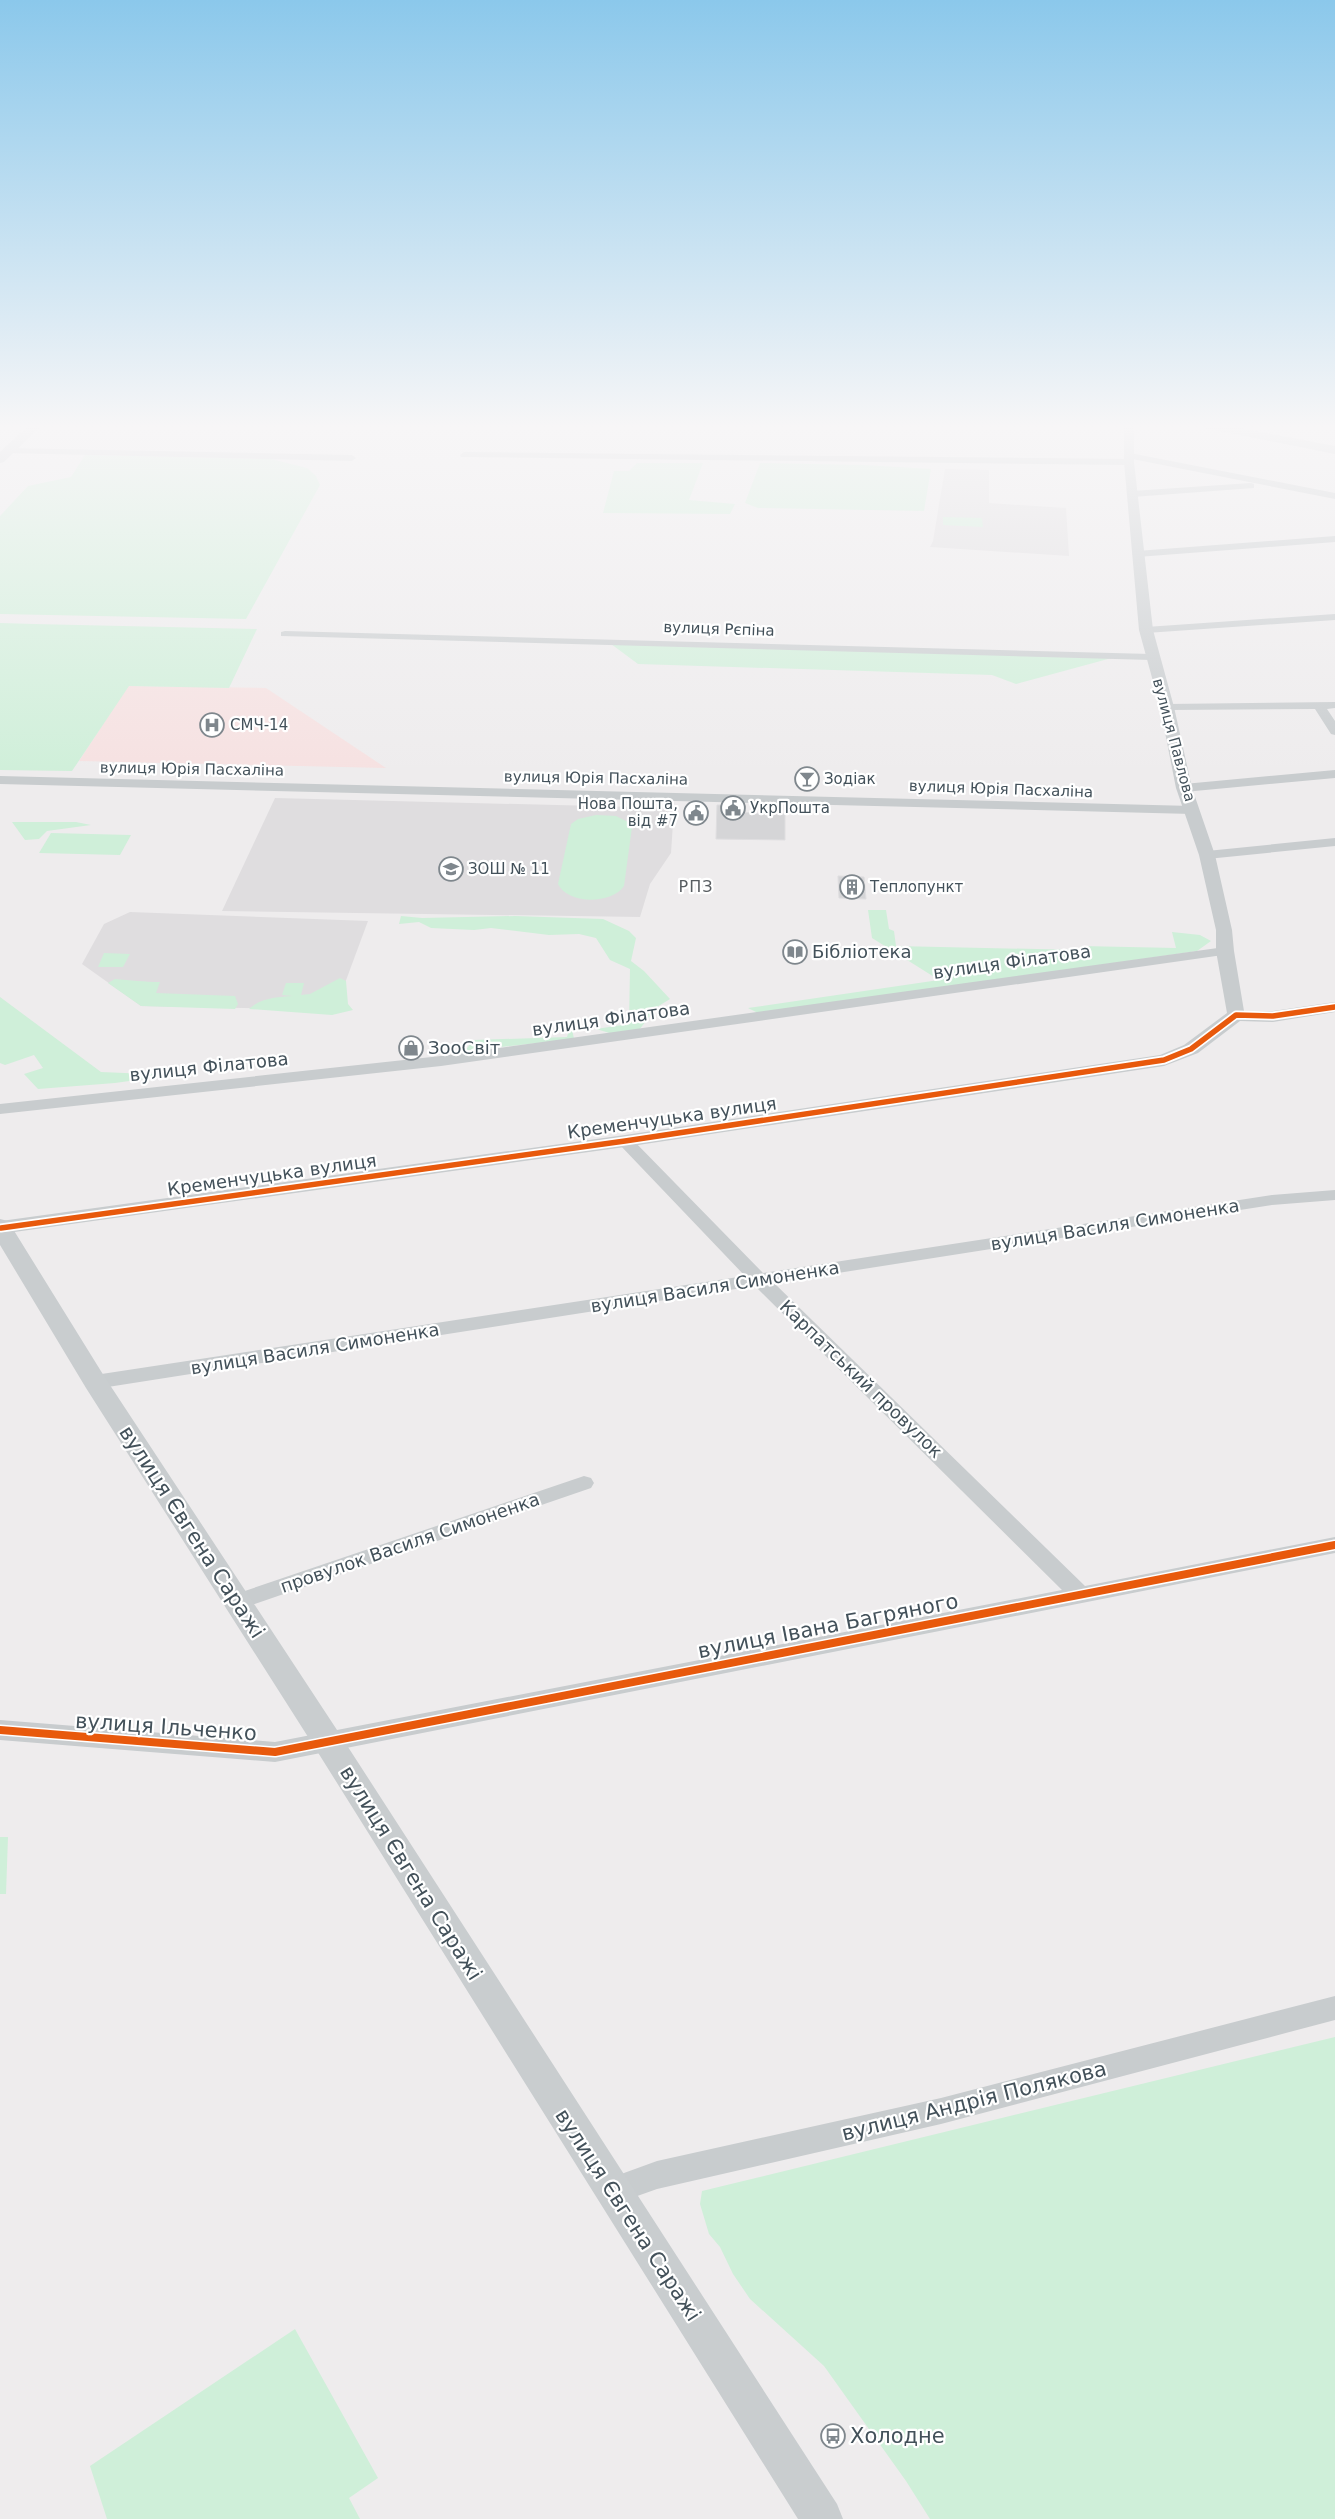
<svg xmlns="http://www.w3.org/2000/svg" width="1335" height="2519" font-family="'DejaVu Sans',sans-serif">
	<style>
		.education { fill: #dfdddf }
		.medical { fill: #f6e1e1 }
		.green { fill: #cfefd9 }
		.building { fill: #d5d5d7; stroke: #dfdee0 }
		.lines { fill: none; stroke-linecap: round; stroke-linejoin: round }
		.minor { fill: #c8ccce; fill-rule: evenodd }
		.tertiary { fill: #c8ccce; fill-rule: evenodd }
		.secondary { fill: #c9cdcf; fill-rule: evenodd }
		.cycleway-far1-casing { stroke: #fff; stroke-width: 9 }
		.cycleway-casing { stroke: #fff; stroke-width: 11 }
		.cycleway-far1 { stroke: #e8590c; stroke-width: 5.5 }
		.cycleway { stroke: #e8590c; stroke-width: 8 }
		.labels { text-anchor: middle; stroke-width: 4.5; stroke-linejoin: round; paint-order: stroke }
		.far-street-label { font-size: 15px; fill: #43515a; stroke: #fff }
		.far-poi-label { font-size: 15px; fill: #43515a; stroke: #fff; text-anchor: start }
		.far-quarter-label { font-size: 16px; letter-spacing: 1px; fill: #585d61; stroke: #fff }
		.poi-label { font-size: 18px; fill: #43515a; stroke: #fff; text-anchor: start }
		.street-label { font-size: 18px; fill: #43515a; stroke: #fff }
		.near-street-label { font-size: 21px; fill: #43515a; stroke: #fff }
		.near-poi-label { font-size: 21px; fill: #43515a; stroke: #fff; text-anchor: start }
	</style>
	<rect width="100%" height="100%" fill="#eeeced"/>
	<g class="education">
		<polygon points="945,469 989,470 989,503 1066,508 1069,556 930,547 933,541"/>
		<polygon points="275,798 674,808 671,853 650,884 640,917 222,911"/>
		<polygon points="130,912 368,921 335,1010 141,1006 82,964 104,924"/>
	</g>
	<polygon class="medical" points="128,686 266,688 386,768 79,761"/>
	<g class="green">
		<polygon points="85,455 271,459 307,468 316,476 320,485 246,619 0,614 0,516 28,486 71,477"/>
		<polygon points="637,463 703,463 689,500 735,504 730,514 603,513 614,471 629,471"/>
		<polygon points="760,463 864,465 931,469 924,511 758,508 745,503"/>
		<polygon points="943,517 982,518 983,527 943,525"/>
		<polygon points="0,623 34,624 257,629 229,688 129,686 72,771 0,770"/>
		<polygon points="607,641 1119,656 1016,684 992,675 638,664"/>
		<path d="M 596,815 L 616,816 L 630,823 L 632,827 L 624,886 C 612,904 568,905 558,884 L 571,824 L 578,819 Z"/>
		<polygon points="12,822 76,822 91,825 47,831 39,839 25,840"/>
		<polygon points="51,833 131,835 120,855 39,853"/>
		<polygon points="868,910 886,910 889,929 894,931 896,946 1081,950 1081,946 1176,948 1172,932 1200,935 1211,941 1197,951 760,1014 748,1008 939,980 872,938"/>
		<polygon points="401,916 422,918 515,916 603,919 629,931 636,938 631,961 644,971 670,999 657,1007 639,1030 613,1034 596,1029 629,1024 630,969 610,960 596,938 579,934 549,935 491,928 474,930 431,928 419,922 399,924"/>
		<polygon points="104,953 130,954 123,967 98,967"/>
		<path d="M 340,978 L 346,981 L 348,1004 L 353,1010 L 332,1015 L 249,1009 C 260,998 278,997 293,996 L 282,995 L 286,983 L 304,983 L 301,995 L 310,994 Z"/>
		<path d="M 115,979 C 131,980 144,982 160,982 L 156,993 L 235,996 L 238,1004 L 235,1009 L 141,1006 L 108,983 Z"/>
		<polygon points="0,997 101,1072 172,1075 115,1083 38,1089 24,1074 43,1068 34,1055 5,1065 0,1063"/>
		<polygon points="571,1024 574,1039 465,1051 473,1040 567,1037"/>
		<polygon points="0,1837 8,1837 6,1894 0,1894"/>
		<polygon points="1335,2037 1335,2519 930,2519 906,2481 824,2366 750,2299 733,2274 720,2247 709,2234 700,2204 702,2191"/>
		<polygon points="295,2329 378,2478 349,2498 360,2519 107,2519 90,2466"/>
	</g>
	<g class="building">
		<polygon points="717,805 738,805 738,811 750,813 785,814 785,840 716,839"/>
		<polygon points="838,876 864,877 866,899 839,898"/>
	</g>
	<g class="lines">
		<g class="minor">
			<polygon points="8,448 352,455 356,458 352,461 5,453 4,451"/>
			<polygon points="464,452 1129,459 1133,462 1129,465 461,457 460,455"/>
			<polygon points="1130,453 1335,493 1335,499 1127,458 1126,456"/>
			<polygon points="1251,483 1254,484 1254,488 1132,497 1127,494 1132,491"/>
			<polygon points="1335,536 1335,542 1137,557 1132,554 1137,551"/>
			<polygon points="1335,614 1335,620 1146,633 1141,630 1146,627"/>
			<polygon points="285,631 1151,654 1157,657 1151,660 281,636 281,632"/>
			<polygon points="1335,702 1335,708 1327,709 1335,721 1335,735 1331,734 1315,709 1167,710 1161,707 1167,704"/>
			<polygon points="1335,770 1335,778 1184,792 1178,788 1184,784"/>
			<polygon points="0,776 1192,806 1198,810 1192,814 0,784"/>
			<polygon points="1335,838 1335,846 1207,859 1200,855 1207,851"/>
			<polygon points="1225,947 1232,951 1230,954 441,1066 0,1114 0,1104 441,1056"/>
			<polygon points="625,1136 631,1138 763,1273 1272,1195 1335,1190 1335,1200 1272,1205 774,1283 1085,1586 1335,1537 1335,1553 275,1762 0,1740 0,1720 275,1742 1062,1590 755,1286 95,1389 88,1387 86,1382 88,1377 95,1375 745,1276 619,1144 617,1141 619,1138"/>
			<polygon points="584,1476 591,1478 594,1483 591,1488 237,1610 230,1608 226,1602 230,1596"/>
			<polygon points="1335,1996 1335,2020 941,2124 657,2189 612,2205 602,2201 598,2191 602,2181 657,2161 941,2098"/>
		</g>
		<polygon class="tertiary" points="1124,423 1134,423 1134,462 1153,630 1174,707 1192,788 1215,855 1232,930 1234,951 1244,1011 1273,1011 1335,1002 1335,1012 1273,1022 1240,1021 1198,1053 1164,1066 625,1147 0,1234 1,1221 625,1135 1160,1055 1184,1045 1227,1013 1216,951 1216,930 1199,855 1176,788 1160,707 1139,630 1124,462"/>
		<g class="secondary">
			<polygon points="31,423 44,423 4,462 0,463 0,452"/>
			<polygon points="1188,423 1213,423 1335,446 1335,454 1194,426"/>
			<polygon points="0,1219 8,1221 104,1376 339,1733 837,2504 843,2519 798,2519 317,1751 86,1388 0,1245"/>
		</g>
		<g class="cycleway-far1-casing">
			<polyline id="cycleway-far1" points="1,1228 625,1141 1164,1060 1191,1049 1236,1015 1273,1016 1335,1007"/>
		</g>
		<g class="cycleway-casing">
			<polyline id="cycleway" points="0,1730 275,1752 1335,1545"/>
		</g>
		<use href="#cycleway-far1" class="cycleway-far1"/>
		<use href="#cycleway" class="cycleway"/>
	</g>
	<linearGradient id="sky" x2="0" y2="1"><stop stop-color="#8bc8eb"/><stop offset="0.55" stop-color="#f7f6f7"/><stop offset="1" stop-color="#f7f6f7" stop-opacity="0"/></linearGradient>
	<rect width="1335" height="776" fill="url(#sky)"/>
	<defs>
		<g id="hospital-ring" transform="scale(1.25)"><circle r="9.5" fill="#fff" stroke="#7f878d" stroke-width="1.5"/><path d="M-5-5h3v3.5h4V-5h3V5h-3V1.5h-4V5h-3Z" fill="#7f878d"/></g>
		<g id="bar-ring" transform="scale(1.25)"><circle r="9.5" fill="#fff" stroke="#7f878d" stroke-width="1.5"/><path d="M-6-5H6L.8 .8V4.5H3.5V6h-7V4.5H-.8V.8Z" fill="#7f878d"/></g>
		<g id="civic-ring" transform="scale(1.25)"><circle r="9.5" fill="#fff" stroke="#7f878d" stroke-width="1.5"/><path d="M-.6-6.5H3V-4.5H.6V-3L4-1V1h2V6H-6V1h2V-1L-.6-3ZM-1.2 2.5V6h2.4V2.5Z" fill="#7f878d"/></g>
		<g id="school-ring" transform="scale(1.25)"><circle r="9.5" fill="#fff" stroke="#7f878d" stroke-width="1.5"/><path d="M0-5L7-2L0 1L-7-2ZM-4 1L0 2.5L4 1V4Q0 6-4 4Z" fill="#7f878d"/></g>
		<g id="building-ring" transform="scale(1.25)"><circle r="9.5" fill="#fff" stroke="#7f878d" stroke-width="1.5"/><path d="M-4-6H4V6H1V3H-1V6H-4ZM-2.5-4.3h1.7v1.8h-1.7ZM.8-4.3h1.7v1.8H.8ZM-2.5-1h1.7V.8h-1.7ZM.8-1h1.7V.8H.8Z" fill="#7f878d"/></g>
		<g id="library-ring" transform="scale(1.25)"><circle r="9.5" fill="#fff" stroke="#7f878d" stroke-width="1.5"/><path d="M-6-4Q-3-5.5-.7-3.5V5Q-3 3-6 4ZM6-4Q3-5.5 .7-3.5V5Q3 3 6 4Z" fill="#7f878d"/></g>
		<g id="shop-ring" transform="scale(1.25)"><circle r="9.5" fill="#fff" stroke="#7f878d" stroke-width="1.5"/><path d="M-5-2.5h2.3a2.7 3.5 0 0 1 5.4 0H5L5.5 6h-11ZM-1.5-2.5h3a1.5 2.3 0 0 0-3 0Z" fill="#7f878d"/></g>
		<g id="bus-ring" transform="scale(1.25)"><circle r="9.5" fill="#fff" stroke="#7f878d" stroke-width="1.5"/><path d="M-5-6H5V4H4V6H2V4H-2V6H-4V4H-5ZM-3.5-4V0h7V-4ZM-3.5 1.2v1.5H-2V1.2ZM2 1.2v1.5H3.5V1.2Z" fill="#7f878d"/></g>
	</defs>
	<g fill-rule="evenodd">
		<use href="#hospital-ring" x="212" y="725"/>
		<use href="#bar-ring" x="807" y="779"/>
		<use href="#civic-ring" x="733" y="808"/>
		<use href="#civic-ring" x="696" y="813"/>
		<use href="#school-ring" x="451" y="869"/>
		<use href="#building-ring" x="852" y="887"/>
		<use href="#library-ring" x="795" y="952"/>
		<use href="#shop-ring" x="411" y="1048"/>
		<use href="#bus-ring" x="833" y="2436"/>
	</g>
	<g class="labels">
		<g class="far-street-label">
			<text transform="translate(719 629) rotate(2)" y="5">вулиця Рєпіна</text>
			<text transform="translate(1174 740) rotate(75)" y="5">вулиця Павлова</text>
			<text transform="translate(192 769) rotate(1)" y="5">вулиця Юрія Пасхаліна</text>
			<text transform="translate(596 778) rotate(1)" y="5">вулиця Юрія Пасхаліна</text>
			<text transform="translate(1001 789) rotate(2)" y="5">вулиця Юрія Пасхаліна</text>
		</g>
		<g class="far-poi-label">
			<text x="230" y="730">СМЧ-14</text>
			<text x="824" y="784">Зодіак</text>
			<text x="678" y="809" text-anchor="end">Нова Пошта,<tspan x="678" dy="17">від #7</tspan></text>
			<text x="750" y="813">УкрПошта</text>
			<text x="468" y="874">ЗОШ № 11</text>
			<text x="870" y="892">Теплопункт</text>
		</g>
		<g class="far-quarter-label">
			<text x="696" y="892">РПЗ</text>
		</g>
		<g class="poi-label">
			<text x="812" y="958">Бібліотека</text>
			<text x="428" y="1054">ЗооСвiт</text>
		</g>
		<g class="street-label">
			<text transform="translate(1012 962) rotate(-8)" y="6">вулиця Філатова</text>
			<text transform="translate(611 1019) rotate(-8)" y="6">вулиця Філатова</text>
			<text transform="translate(209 1067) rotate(-6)" y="6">вулиця Філатова</text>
			<text transform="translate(672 1118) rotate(-8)" y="6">Кременчуцька вулиця</text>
			<text transform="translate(272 1175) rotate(-8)" y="6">Кременчуцька вулиця</text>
			<text transform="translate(1115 1225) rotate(-9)" y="6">вулиця Василя Симоненка</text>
			<text transform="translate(715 1287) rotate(-9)" y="6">вулиця Василя Симоненка</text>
			<text transform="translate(315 1349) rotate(-9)" y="6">вулиця Василя Симоненка</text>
			<text transform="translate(861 1379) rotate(44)" y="6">Карпатський провулок</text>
			<text transform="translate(410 1543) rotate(-19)" y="6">провулок Василя Симоненка</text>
		</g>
		<g class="near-street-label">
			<text transform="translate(192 1532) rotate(57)" y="7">вулиця Євгена Саражі</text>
			<text transform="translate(828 1626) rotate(-11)" y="7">вулиця Івана Багряного</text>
			<text transform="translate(166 1727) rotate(4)" y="7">вулиця Ільченко</text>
			<text transform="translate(411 1873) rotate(58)" y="7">вулиця Євгена Саражі</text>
			<text transform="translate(974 2101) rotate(-14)" y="7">вулиця Андрія Полякова</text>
			<text transform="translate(628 2215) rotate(57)" y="7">вулиця Євгена Саражі</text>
		</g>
		<g class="near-poi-label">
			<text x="850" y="2443">Холодне</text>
		</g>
	</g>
</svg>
